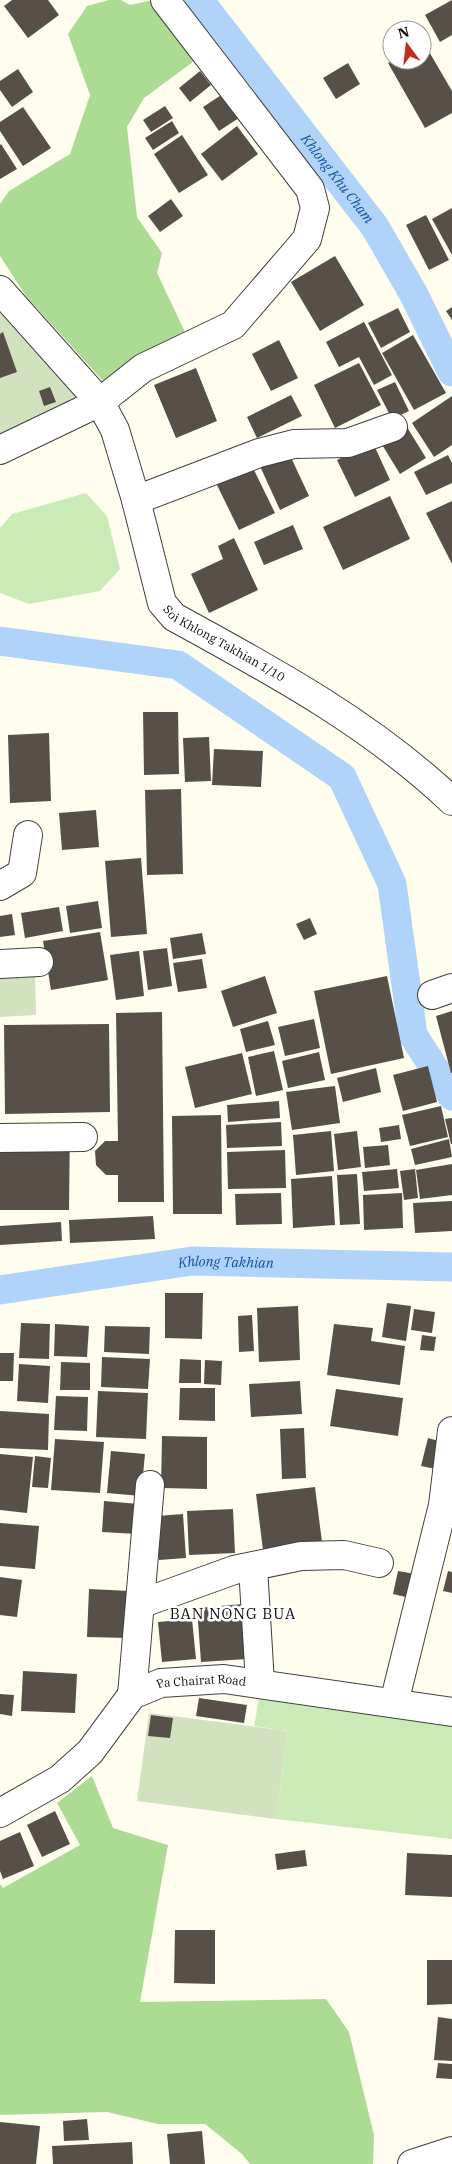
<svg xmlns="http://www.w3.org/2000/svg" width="452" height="2164" font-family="'IBM Plex Serif',serif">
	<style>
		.green { fill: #cbebb6 }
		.forest { fill: #acdc94 }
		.cemetery { fill: #d2e2be }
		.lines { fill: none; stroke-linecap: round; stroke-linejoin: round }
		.canal { stroke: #b0d4f9; stroke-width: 29 }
		.building { fill: #565049 }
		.minor-casing { stroke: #404040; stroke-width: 30 }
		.minor { stroke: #fff; stroke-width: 28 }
		.labels { text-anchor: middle; stroke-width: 5; stroke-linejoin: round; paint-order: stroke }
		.street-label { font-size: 12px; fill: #0d0d0d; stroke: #fff }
		.water-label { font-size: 14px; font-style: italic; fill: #1152a4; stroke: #fff }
		.quarter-label { font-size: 15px; letter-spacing: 1px; fill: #0d0d0d; stroke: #fff }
	</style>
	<rect width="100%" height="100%" fill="#fffeee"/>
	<g class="green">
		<polygon points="86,493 107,516 120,569 100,591 29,604 0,593 0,528 12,514"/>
		<polygon points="259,1699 413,1720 452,1727 452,1839 276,1819 288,1731 254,1726"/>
	</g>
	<g class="forest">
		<polygon points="109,0 121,0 130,5 153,0 193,62 144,98 127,127 137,217 162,253 157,273 186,334 104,382 26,296 0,256 0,204 9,191 70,154 90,95 68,34 87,6"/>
		<polygon points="92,1776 113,1828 168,1845 140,2002 326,1999 349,2032 374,2135 373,2164 250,2164 242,2154 205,2124 158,2124 107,2112 0,2115 0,1884 3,1888 80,1845 57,1803"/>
	</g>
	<g class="cemetery">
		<polygon points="0,311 80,397 0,435"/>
		<polygon points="35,973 36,1015 0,1017 0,974"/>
		<polygon points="149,1713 288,1731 276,1819 137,1801"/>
	</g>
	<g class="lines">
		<g class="canal">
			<path id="s1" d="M 199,0 L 375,227 L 413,293 L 452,372"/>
			<polyline points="0,641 178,665 342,777 392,884 413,1035 452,1096"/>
			<path id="s2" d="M 0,1290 L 192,1261 L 452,1267"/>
		</g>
	</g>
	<g class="building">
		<polygon points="12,0 48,0 59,15 28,38 4,6"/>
		<polygon points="452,0 452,35 440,42 425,15"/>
		<polygon points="424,43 452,91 452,113 425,128 388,63 394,60 422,60 422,44"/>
		<polygon points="348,63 360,84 336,99 323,78"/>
		<polygon points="18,69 33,92 12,107 0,90 0,81"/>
		<polygon points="200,71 211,85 190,102 179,88"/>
		<polygon points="226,92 242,116 219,131 203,107"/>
		<polygon points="165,106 173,118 151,132 143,120"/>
		<polygon points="23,107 51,148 23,166 0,131 0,122"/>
		<polygon points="172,121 179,133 153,150 145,138"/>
		<polygon points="237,126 258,154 222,181 201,154"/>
		<polygon points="182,135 208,175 179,193 154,154"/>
		<polygon points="1,144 17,169 0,179 0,145"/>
		<polygon points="171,199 183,216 160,232 148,216"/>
		<polygon points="452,208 452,255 432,219"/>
		<polygon points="426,215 449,260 429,270 406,225"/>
		<polygon points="335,256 364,305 320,331 291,282"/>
		<polygon points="452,307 452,320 446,311"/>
		<polygon points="398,308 410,332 381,348 368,323"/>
		<polygon points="364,322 392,375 374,385 359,357 339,367 326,342"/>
		<polygon points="3,332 17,372 0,378 0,334"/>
		<polygon points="413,335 446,393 414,410 382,353"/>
		<polygon points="279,340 298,378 271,391 252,354"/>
		<polygon points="359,363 381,405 335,428 314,385"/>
		<polygon points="196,368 217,421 176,438 154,385"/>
		<polygon points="395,382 409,411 392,419 377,390"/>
		<polygon points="50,387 56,402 44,406 39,391"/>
		<polygon points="291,395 302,416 257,438 247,417"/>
		<polygon points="452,396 452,445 434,457 412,423"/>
		<polygon points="407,427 426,458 400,474 381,443"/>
		<polygon points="373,443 390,480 355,497 337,460"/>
		<polygon points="288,451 309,496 280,510 259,464"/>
		<polygon points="448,455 452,463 452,483 426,495 414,472"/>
		<polygon points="252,466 275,513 239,530 216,483"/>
		<polygon points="390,496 410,539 343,570 323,527"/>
		<polygon points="452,501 452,564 426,513"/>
		<polygon points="293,525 303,549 264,565 254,542"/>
		<polygon points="234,538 258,590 209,613 191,574 223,559 218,546"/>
		<polygon points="143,712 178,712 179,774 144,775"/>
		<polygon points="49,733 51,801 10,803 8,735"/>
		<polygon points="209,737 211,781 185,782 183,738"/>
		<polygon points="214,749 263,751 261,787 212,785"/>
		<polygon points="181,789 183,874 147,875 145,790"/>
		<polygon points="96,810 99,847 62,850 59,813"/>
		<polygon points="141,858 147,934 111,937 105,861"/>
		<polygon points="98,901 102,928 70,933 66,906"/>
		<polygon points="59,907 63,931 25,938 21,913"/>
		<polygon points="12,914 15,935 0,937 0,916"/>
		<polygon points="310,918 317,934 304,940 296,924"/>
		<polygon points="100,932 108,980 51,990 43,941"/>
		<polygon points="202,933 206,954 173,959 170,938"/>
		<polygon points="167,948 172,986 148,990 143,951"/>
		<polygon points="139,951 144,996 116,1000 110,955"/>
		<polygon points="202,959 207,988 178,992 173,963"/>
		<polygon points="265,976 277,1013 233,1027 221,991"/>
		<polygon points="387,976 404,1058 331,1074 314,991"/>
		<polygon points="452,1011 452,1073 451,1073 436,1016"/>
		<polygon points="162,1012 164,1202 118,1202 118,1175 106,1175 96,1165 95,1151 105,1141 118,1141 116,1013"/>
		<polygon points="314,1019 320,1048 285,1056 278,1027"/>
		<polygon points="268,1021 275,1045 246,1052 240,1029"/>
		<polygon points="109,1024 110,1112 5,1114 4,1025"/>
		<polygon points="274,1051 283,1090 256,1096 248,1057"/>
		<polygon points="319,1052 325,1080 288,1088 282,1061"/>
		<polygon points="242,1053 252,1094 195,1108 185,1067"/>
		<polygon points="428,1066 437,1102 403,1111 393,1075"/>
		<polygon points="376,1068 381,1092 343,1102 337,1078"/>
		<polygon points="335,1086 340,1123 292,1130 286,1092"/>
		<polygon points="279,1101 280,1118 228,1122 227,1105"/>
		<polygon points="441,1106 448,1137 410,1146 402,1115"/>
		<polygon points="221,1115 222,1214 173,1214 172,1116"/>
		<polygon points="452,1118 452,1144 451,1144 445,1119"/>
		<polygon points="281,1122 282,1146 227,1148 226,1125"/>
		<polygon points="0,1123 70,1123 69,1210 0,1210"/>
		<polygon points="399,1125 401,1139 381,1142 379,1128"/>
		<polygon points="331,1131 334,1171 296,1175 293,1135"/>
		<polygon points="357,1131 361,1167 338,1170 334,1134"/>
		<polygon points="449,1139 452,1157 415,1165 411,1149"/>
		<polygon points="388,1145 390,1165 365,1168 363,1147"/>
		<polygon points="285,1150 286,1188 228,1189 227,1152"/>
		<polygon points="452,1164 452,1195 420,1199 416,1170"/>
		<polygon points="397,1169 399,1188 364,1191 362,1172"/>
		<polygon points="415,1169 418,1198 404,1200 400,1171"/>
		<polygon points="357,1174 360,1224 340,1225 337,1175"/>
		<polygon points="332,1176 335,1225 293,1228 291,1179"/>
		<polygon points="281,1193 282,1224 236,1225 235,1194"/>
		<polygon points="402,1193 403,1228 364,1230 363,1195"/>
		<polygon points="452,1201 452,1231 415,1233 413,1203"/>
		<polygon points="153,1216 155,1239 70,1243 69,1220"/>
		<polygon points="61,1222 62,1241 0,1245 0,1226"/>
		<polygon points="165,1293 203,1293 202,1339 165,1338"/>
		<polygon points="387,1303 411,1306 406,1341 382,1337"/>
		<polygon points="298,1306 300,1360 259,1362 257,1308"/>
		<polygon points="414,1309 435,1312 432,1333 411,1330"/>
		<polygon points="252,1315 254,1351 239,1352 238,1316"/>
		<polygon points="21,1323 50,1324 49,1359 19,1358"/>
		<polygon points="55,1324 89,1326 87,1357 54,1356"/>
		<polygon points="334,1324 373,1328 371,1341 405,1346 400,1385 327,1375"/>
		<polygon points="105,1326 150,1327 149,1354 104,1352"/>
		<polygon points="422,1335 436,1337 434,1351 420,1350"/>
		<polygon points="0,1353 14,1353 13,1381 0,1381"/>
		<polygon points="102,1357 150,1359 148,1389 101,1387"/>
		<polygon points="180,1359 201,1360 201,1383 179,1383"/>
		<polygon points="205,1360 222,1361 221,1385 204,1384"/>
		<polygon points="61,1362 90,1363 90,1390 60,1390"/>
		<polygon points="19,1364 50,1366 48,1403 17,1401"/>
		<polygon points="300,1381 302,1414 251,1417 249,1384"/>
		<polygon points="180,1388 215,1388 215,1421 179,1420"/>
		<polygon points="336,1389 403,1398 398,1436 330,1426"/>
		<polygon points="98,1391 148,1393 146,1439 96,1437"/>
		<polygon points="56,1396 88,1397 87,1431 54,1430"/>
		<polygon points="0,1411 49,1414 48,1450 0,1448"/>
		<polygon points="304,1428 306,1478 282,1479 280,1429"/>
		<polygon points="162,1436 207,1437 207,1489 161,1488"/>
		<polygon points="428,1438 446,1443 440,1470 421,1466"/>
		<polygon points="55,1439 104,1442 100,1493 51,1490"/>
		<polygon points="111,1451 145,1454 141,1496 107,1493"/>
		<polygon points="0,1454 33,1457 27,1513 0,1510"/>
		<polygon points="35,1456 51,1458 48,1488 32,1487"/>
		<polygon points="315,1487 322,1542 263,1550 256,1494"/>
		<polygon points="104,1501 139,1504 137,1534 102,1532"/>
		<polygon points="233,1509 235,1553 189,1555 187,1511"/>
		<polygon points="183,1514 186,1558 159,1560 157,1516"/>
		<polygon points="0,1523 39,1526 35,1569 0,1566"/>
		<polygon points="398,1571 415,1574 410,1598 393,1594"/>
		<polygon points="448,1571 452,1572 452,1593 443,1591"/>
		<polygon points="0,1577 22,1580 17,1617 0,1615"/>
		<polygon points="89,1589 130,1591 128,1638 87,1637"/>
		<polygon points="243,1604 247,1659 201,1662 197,1608"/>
		<polygon points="192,1619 196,1659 162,1662 158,1622"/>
		<polygon points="23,1671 77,1674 75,1713 21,1711"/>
		<polygon points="0,1694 14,1695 12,1716 0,1714"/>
		<polygon points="199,1698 247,1705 244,1723 196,1716"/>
		<polygon points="151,1715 173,1718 170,1738 148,1736"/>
		<polygon points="55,1811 70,1844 42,1857 27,1825"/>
		<polygon points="20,1832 34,1866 3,1879 0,1871 0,1841"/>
		<polygon points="305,1850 307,1866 277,1870 275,1854"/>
		<polygon points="407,1853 452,1855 452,1897 405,1895"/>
		<polygon points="175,1930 215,1930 215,1984 174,1983"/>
		<polygon points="427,1960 452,1960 452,2004 427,2005"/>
		<polygon points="438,2017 452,2019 452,2061 434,2060"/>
		<polygon points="438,2063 452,2064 452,2079 436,2078"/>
		<polygon points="87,2119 89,2140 64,2141 63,2121"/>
		<polygon points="0,2122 40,2126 36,2164 0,2164"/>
		<polygon points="202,2131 205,2164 170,2164 167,2134"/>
		<polygon points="132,2142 133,2164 53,2164 52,2146"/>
	</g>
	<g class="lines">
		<g class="minor-casing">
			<g id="minor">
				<path id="s3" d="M 0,290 L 100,402 L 115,430 L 136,500 L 162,603 L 174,617 C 271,670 371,724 452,801"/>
				<polyline points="0,450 100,402 143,368 233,325 307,239 315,208 310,189 165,0"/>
				<polyline points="136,500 259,453 294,444 348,443 393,427"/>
				<polyline points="0,886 22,873 28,835"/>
				<polyline points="0,964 39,962"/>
				<polyline points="432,995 452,988"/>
				<polyline points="0,1138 83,1137"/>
				<polyline points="253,1567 260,1683"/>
				<polyline points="140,1604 234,1570 301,1556 344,1555 379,1563"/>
				<polyline points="132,1695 150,1485"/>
				<polyline points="394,1703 443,1505 452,1431"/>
				<path id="s4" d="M 0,1813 L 60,1779 L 90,1752 L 132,1695 L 161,1683 L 224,1679 L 452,1712"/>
				<polyline points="412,2164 452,2151"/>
			</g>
		</g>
		<use href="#minor" class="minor"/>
	</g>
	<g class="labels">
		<g class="street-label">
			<text dy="4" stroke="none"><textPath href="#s3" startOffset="436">Soi Khlong Takhian 1/10</textPath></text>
			<text dy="4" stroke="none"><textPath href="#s4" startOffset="252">Pa Chairat Road</textPath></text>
		</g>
		<g class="water-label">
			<text dy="5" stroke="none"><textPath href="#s1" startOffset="226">Khlong Khu Cham</textPath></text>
			<text dy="5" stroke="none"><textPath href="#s2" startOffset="228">Khlong Takhian</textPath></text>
		</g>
		<g class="quarter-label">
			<text x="233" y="1619">BAN NONG BUA</text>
		</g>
	</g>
	<g transform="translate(407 45) rotate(345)"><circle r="24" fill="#ffffff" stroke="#9e9e9e"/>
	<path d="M0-4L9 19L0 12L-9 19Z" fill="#c32c1f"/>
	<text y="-8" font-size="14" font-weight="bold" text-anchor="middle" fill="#0d0d0d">N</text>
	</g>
</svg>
